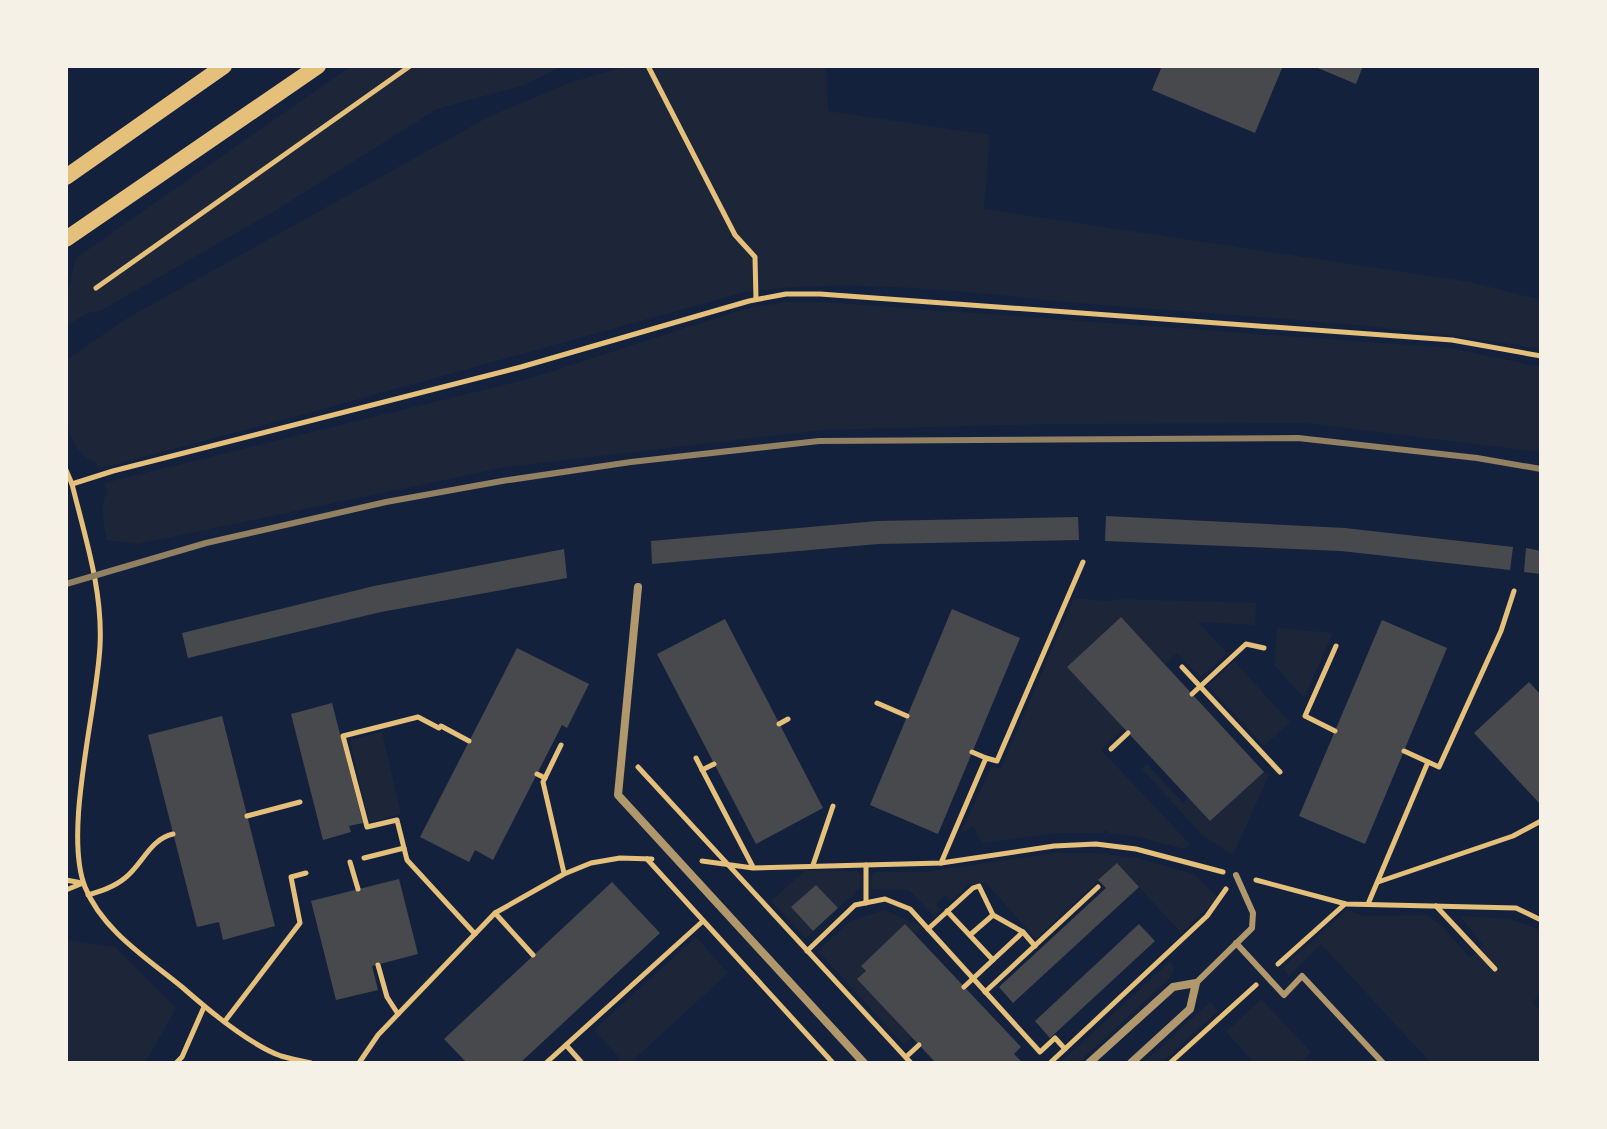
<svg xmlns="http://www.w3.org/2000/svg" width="1607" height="1129" font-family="'Space Grotesk',sans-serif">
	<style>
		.green { fill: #1d2539 }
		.building { fill: #48494c }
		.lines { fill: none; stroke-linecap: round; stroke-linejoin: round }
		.path { stroke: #e5c07b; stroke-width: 5 }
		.service { stroke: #b1986c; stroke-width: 6 }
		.minor { stroke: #b1986c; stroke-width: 8 }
		.secondary { stroke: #e5c07b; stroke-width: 16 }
		.rail { stroke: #918062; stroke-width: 6 }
	</style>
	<rect width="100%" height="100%" fill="#14213d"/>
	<g class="green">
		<polygon points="351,66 562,66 524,85 437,109 273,212 100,311 88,313 66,326 66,299 76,258"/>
		<path d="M 627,66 L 826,66 L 828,111 L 990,135 L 984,209 L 1470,282 L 1541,300 L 1541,349 C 1396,324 1248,317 1101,305 C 983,295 862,276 745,292 L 305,414 L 98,469 L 96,463 C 57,446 66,396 66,360 L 126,319 L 490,116 L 569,83 Z"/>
		<path d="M 785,302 L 822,302 L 1450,348 L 1541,367 L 1541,452 L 1305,423 L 1051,424 L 822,430 L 506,467 L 138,544 L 107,540 C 104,523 99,508 107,492 L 104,483 L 528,379 L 744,309 Z"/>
		<polygon points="1074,598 1107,601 1119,599 1256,603 1255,625 1198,622 1227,653 1200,678 1177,653 1165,664 1121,617 1067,667 1124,728 1101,750 1190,844 1184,849 1138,837 1109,833 1106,830 1103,833 1057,833 982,843 973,827 960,833 992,766 1001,769"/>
		<polygon points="1277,628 1333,633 1304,698 1274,665"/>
		<polygon points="1234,661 1290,722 1264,746 1208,686"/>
		<polygon points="382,732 401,814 369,822 350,740"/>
		<polygon points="1147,764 1183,803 1189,798 1210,821 1264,772 1269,775 1233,855 1201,834 1142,769"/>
		<polygon points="1054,853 1095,853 1137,858 1194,874 1219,898 1181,933 1117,863 1036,939 986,883 968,885 951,901 945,895 936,904 941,910 934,916 909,890 870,889 871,876 875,872 925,872"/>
		<polygon points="806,870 857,871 862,875 860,888 838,908 816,885 791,907 813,931 806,938 771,901"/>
		<polygon points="885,910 923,927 915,935 905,925 861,965 912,1037 903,1044 818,951 850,921"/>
		<polygon points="1347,910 1364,916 1427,915 1441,925 1470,958 1483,945 1460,916 1509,919 1541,930 1541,993 1532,1002 1541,1012 1541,1063 1431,1063 1321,944 1289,976 1283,969 1290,961"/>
		<polygon points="696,937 728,973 630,1063 616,1063 620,1058 594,1030"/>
		<polygon points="66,940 115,947 176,1008 145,1063 66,1063"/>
		<polygon points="1170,961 1174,969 1170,978 1078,1063 1060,1063"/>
		<polygon points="1261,999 1311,1052 1300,1063 1254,1063 1226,1032"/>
		<polygon points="1210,1002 1218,1011 1161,1063 1143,1063"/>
	</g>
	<g class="building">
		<polygon points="1162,66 1283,66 1255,133 1152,90"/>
		<polygon points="1313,66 1363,66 1356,84"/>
		<polygon points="1106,516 1345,528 1513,547 1510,570 1341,551 1105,541"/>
		<polygon points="1078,517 1079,540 878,544 652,564 651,541 877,521"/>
		<polygon points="1526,548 1541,551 1541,574 1524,572"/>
		<polygon points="564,549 567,578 381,612 188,658 182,633 374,586"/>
		<polygon points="952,609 1020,638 938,834 870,805"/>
		<polygon points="1121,617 1264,772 1210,821 1067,667"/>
		<polygon points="725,619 823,808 756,844 657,654"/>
		<polygon points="1382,620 1447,648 1365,844 1299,816"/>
		<polygon points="517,648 589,684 567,728 562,725 493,860 475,850 469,862 420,837"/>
		<polygon points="1529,682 1541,695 1541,805 1474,733"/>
		<polygon points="332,703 363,823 349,826 351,832 323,840 291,714"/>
		<polygon points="222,716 275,926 223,940 219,922 197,927 148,735"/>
		<polygon points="1117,863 1139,887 1013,1003 999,987 1106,888 1098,880"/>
		<polygon points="399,879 418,954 372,966 378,990 336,1000 311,901"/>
		<polygon points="612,882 660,933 520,1063 467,1063 444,1039"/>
		<polygon points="816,885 838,908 813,931 791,907"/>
		<polygon points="905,924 1021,1047 1014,1054 1023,1063 936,1063 857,979 866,971 861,966"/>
		<polygon points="1139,924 1155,941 1050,1038 1035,1021"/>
	</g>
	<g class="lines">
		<g class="path">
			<polyline points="648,66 735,235 755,257 756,299"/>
			<polyline points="96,288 410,66"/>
			<path d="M 66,470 L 72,484 C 85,537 103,591 100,646 C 97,709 63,831 85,887 C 102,930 148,959 182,987 C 207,1009 250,1045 281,1056 C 291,1059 301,1061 311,1063"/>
			<polyline points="72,484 113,471 521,367 749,301 786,294 820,294 1452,340 1541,356"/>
			<polyline points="1182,667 1280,772"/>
			<polyline points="1192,694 1246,644 1264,648"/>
			<polyline points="877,703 907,716"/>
			<polyline points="779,724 788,719"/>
			<polyline points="441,726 469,741"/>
			<polyline points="439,728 418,717 343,736 367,827 397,820 407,860 475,934"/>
			<polyline points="1335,731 1305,716 1336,646"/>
			<polyline points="561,745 543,782 564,873"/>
			<polyline points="1111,749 1128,733"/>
			<polyline points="1404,751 1439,767 1501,631 1514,591"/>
			<polyline points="972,752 986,758"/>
			<polyline points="696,758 753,867"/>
			<polyline points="638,767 911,1063"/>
			<polyline points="702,770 714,764"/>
			<polyline points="537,774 545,778"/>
			<polyline points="247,816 300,802"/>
			<polyline points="364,858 404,848"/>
			<polyline points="647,859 833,1063"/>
			<polyline points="702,861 753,868 941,863 1054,846 1096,844 1136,849 1223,872"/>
			<polyline points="350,862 358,889"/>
			<polyline points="941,863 986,758 997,761 1083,562"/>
			<polyline points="813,865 833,806"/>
			<polyline points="866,865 866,903"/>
			<polyline points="66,880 82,883"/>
			<polyline points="1256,880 1346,904 1516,908 1541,920"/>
			<polyline points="1378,882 1513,836 1541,821"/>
			<polyline points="66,890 83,883"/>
			<path d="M 88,895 C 101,891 114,887 125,878 C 142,865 150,839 173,834"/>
			<polyline points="1368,904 1428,762"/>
			<polyline points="1436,906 1495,969"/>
			<polyline points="947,911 993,960"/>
			<polyline points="495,913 533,955"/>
			<polyline points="928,929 973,888 979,886 993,915 1023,932"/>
			<polyline points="970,935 993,915"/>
			<polyline points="807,951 855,905 885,899 910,909 1040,1052 1055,1038 1065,1049"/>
			<polyline points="1278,964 1345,904"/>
			<polyline points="378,965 387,997 398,1014"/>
			<polyline points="964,987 1023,932 1035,946"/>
			<polyline points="985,992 1098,887"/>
			<polyline points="225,1021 300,923 291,877 306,873"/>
			<polyline points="566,1045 582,1063"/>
			<polyline points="906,1057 919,1045"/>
			<polyline points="176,1063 182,1057 204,1007"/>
			<polyline points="359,1063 378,1035 495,913 564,874 591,863 620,858 652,859"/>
			<polyline points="546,1063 703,921"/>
			<polyline points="1050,1063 1207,916 1226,889"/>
			<polyline points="1170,1063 1256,985"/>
		</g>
		<g class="service">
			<polyline points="1236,943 1284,995 1302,976 1383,1063"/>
			<polyline points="1196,983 1252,928 1253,913 1236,875"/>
		</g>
		<g class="minor">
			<polyline points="638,587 618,795 864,1063"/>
			<polyline points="1089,1063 1173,987 1196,983 1190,1009 1131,1063"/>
		</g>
		<g class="secondary">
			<polyline points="66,177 224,66"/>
			<polyline points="66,239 318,66"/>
		</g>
		<polyline class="rail" points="66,584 206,543 386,502 502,481 631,462 819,441 1298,438 1477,458 1541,469"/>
	</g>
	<rect width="1607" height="1129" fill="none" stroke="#f6f1e7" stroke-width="136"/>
</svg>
